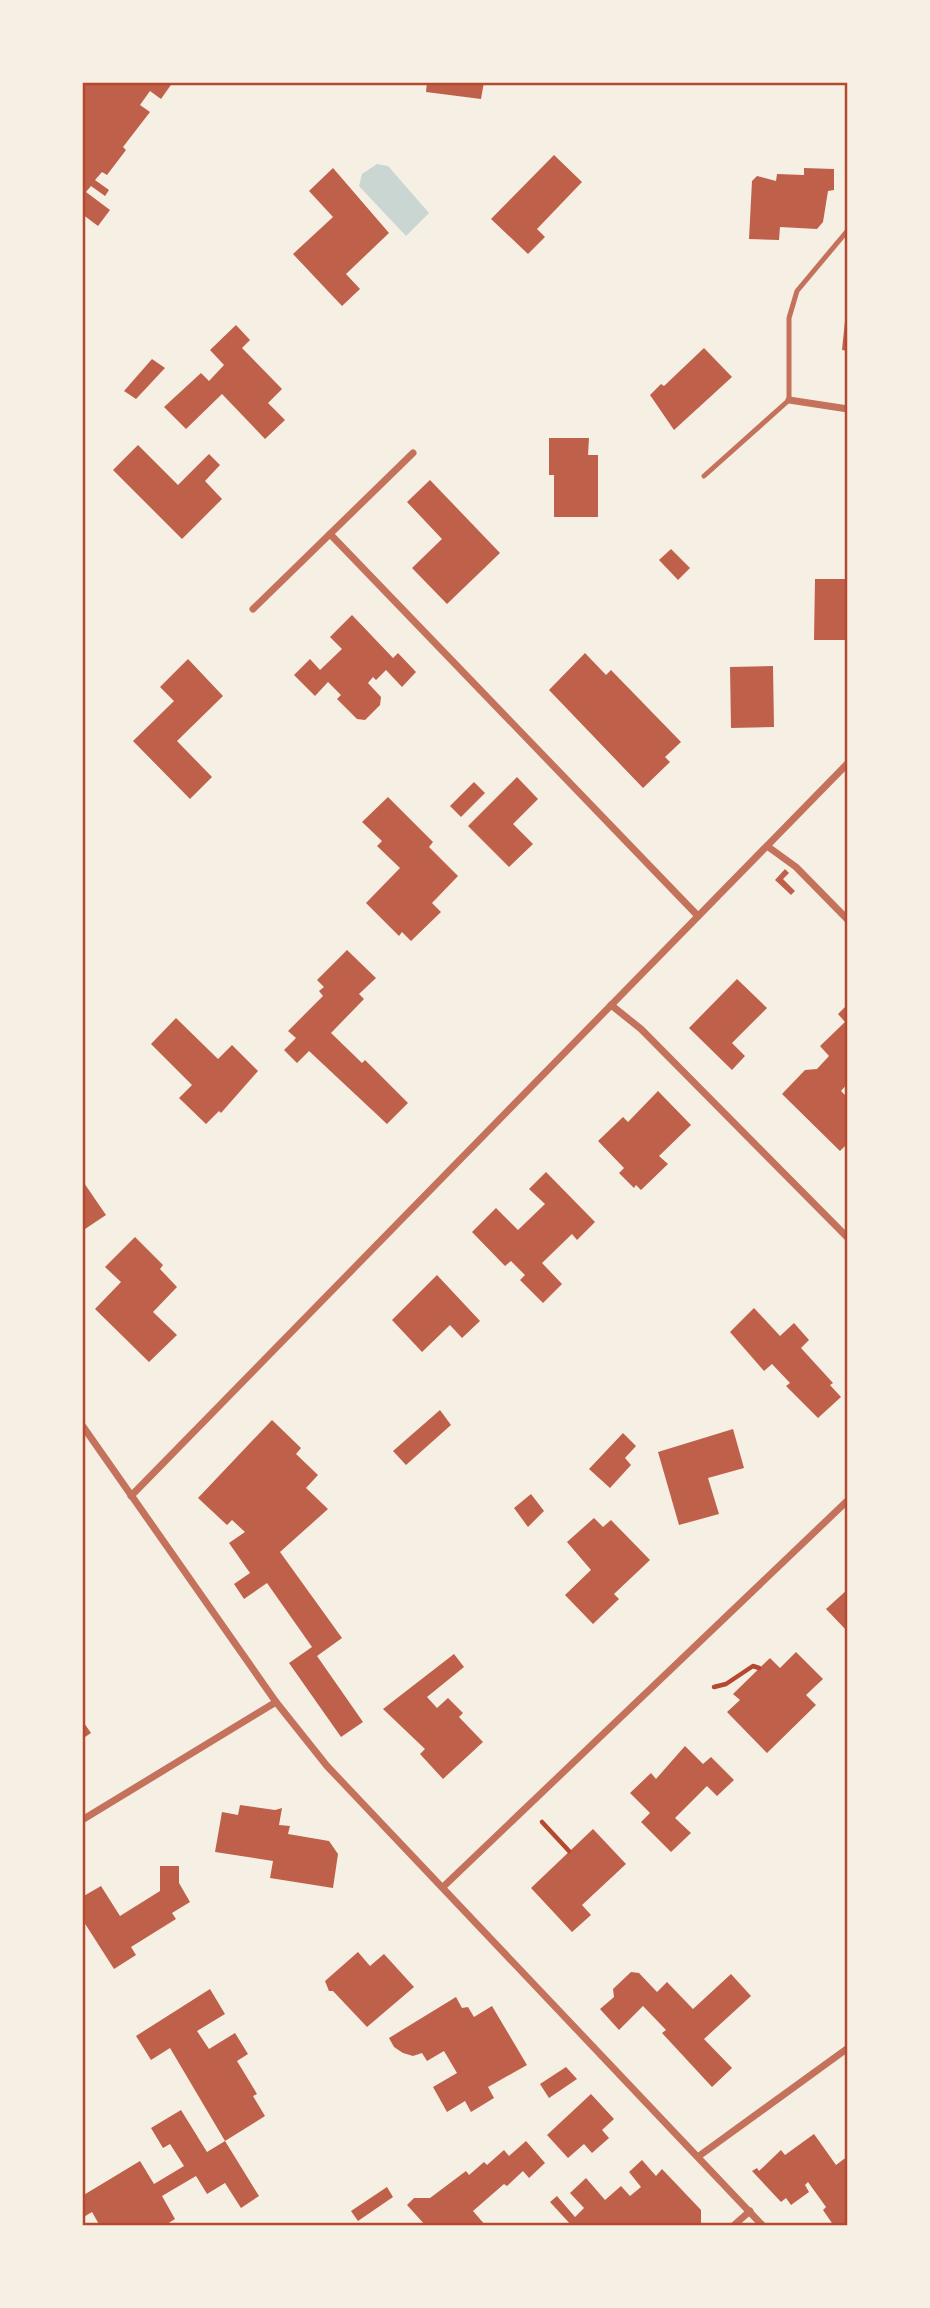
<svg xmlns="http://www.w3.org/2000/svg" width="930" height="2308" font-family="Arial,sans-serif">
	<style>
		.water { fill: #c9d6d2 }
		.building { fill: #bf614a }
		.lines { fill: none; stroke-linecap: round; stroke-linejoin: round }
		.path { stroke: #b5482f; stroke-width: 4.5 }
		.service { stroke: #c5725c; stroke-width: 5 }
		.minor { stroke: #c5725c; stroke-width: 7 }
		.neatline { fill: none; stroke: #b5482f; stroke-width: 2.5 }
	</style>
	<rect width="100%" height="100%" fill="#f6efe4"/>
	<polygon class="water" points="377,164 388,166 429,213 406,236 359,186 362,174"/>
	<g class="building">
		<polygon points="82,82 173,82 161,99 150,91 140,105 150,112 123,147 126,150 107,175 102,172 95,180 109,190 105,196 91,186 86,192 110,210 98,226 82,214"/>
		<polygon points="427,82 484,82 481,99 426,92"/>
		<polygon points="554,155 582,182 537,229 545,237 528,254 491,219"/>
		<polygon points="333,168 389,233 346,274 360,289 342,306 293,254 333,217 309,191"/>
		<polygon points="804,168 834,169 834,190 828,191 823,222 817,229 780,227 779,240 749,239 752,181 757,176 776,181 777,174 804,175"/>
		<polygon points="846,311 848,311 848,351 842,350"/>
		<polygon points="236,325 250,340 242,348 282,389 268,403 285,420 265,439 222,394 186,429 164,407 201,373 209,381 224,365 210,350"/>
		<polygon points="704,348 732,377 674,430 650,395 661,384 664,386"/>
		<polygon points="152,359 165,368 136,399 124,391"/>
		<polygon points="549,438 589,438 588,455 598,455 598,517 554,517 554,475 549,475"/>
		<polygon points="138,445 178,485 209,454 220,465 205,481 222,499 182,539 113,470"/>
		<polygon points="430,480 500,553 447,604 412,568 442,539 407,502"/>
		<polygon points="671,549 690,568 678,580 659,560"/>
		<polygon points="815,579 848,579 848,640 814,640"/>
		<polygon points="352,615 393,658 398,653 416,672 402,687 386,670 376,680 373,677 368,683 381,697 380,705 365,720 357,719 337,699 341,695 328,682 315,696 294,675 310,659 320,670 342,649 330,637"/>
		<polygon points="585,653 606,675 611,670 681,742 665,757 670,762 643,788 549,690"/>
		<polygon points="188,659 223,696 177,741 212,777 190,799 133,741 174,701 160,687"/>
		<polygon points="773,666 774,727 731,728 730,667"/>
		<polygon points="517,777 538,799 513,824 533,844 509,867 468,826"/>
		<polygon points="474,782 485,793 461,817 450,806"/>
		<polygon points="388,797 433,842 429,847 458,876 432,903 441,912 411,941 402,932 399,936 366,903 400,868 377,846 382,841 362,822"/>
		<polygon points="785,869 789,873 783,879 795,891 791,895 775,880"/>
		<polygon points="347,950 376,978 359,994 364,999 331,1033 362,1063 365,1060 408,1103 387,1124 309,1051 297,1063 284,1050 296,1038 288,1031 323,996 319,991 324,987 317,980"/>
		<polygon points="737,979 767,1008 732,1043 745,1056 732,1070 689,1028"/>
		<polygon points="848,1004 848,1083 841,1091 848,1098 848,1143 840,1151 782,1094 805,1070 817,1069 829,1056 820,1046 845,1022 838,1014"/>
		<polygon points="176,1018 218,1059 232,1045 258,1071 221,1113 219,1111 206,1124 179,1098 192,1085 151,1044"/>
		<polygon points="658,1091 691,1125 659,1156 668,1164 641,1190 636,1185 634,1188 619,1173 624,1168 598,1141 623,1117 628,1122"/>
		<polygon points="546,1172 595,1222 577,1240 572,1234 542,1263 562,1284 543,1303 520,1280 525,1275 511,1261 505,1266 472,1232 496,1208 518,1230 545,1204 529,1189"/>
		<polygon points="82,1180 106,1215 82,1231"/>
		<polygon points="135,1237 163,1265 160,1269 177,1287 153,1312 177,1335 149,1362 95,1309 121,1282 105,1267"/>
		<polygon points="437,1275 480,1321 462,1338 450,1325 422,1352 392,1320"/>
		<polygon points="754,1308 780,1336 794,1323 809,1340 801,1348 833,1383 830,1385 841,1397 818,1418 786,1386 790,1383 772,1364 764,1371 730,1332"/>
		<polygon points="440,1410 451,1425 406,1465 393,1451"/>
		<polygon points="272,1420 301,1448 296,1454 318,1475 306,1488 328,1509 280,1552 342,1638 317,1656 363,1722 341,1737 289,1663 312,1647 267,1583 244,1599 234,1584 250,1573 229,1543 245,1532 232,1520 227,1525 198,1498"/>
		<polygon points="733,1429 744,1468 708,1478 719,1514 679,1525 658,1452"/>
		<polygon points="623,1433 636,1446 625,1458 631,1465 610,1488 589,1469"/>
		<polygon points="531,1494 544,1511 528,1527 514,1508"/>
		<polygon points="594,1518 603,1527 611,1520 650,1560 614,1594 619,1599 593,1624 565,1595 591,1570 567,1542"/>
		<polygon points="848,1589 848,1632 826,1609"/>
		<polygon points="796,1652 823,1679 806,1695 816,1705 767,1753 727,1712 740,1700 733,1694 770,1658 780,1668"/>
		<polygon points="454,1654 464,1667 427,1697 437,1708 448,1698 463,1713 459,1717 483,1742 443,1779 420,1754 425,1749 383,1709"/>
		<polygon points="82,1720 91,1733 82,1739"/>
		<polygon points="685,1746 703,1764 711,1757 734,1780 717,1796 707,1786 675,1818 691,1833 671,1852 641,1822 650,1813 630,1793 651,1773 656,1779"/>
		<polygon points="240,1805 275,1810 282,1808 279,1825 290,1826 288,1834 329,1841 338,1854 333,1888 270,1878 273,1861 215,1852 222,1812 238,1815"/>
		<polygon points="593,1829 626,1864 582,1905 591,1915 572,1932 531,1888"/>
		<polygon points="160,1866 179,1866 179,1883 190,1902 172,1913 176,1919 131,1947 136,1955 114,1969 82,1919 82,1897 101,1886 120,1916 160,1891"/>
		<polygon points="358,1952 370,1966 384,1954 414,1987 367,2027 333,1991 329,1991 325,1981"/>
		<polygon points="631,1972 639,1973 657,1992 667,1982 693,2009 731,1974 751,1996 704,2039 732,2068 712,2087 662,2033 666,2030 643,2006 619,2030 600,2009 614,1997 613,1989"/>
		<polygon points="210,1989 225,2014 197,2031 209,2049 235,2033 248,2054 237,2061 257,2094 253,2096 265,2116 225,2141 170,2048 151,2060 136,2036"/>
		<polygon points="456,1997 462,2008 468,2007 474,2017 492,2006 527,2065 488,2087 494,2098 471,2112 465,2101 447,2112 433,2087 457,2073 444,2051 427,2061 422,2053 413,2056 403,2053 394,2047 389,2038"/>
		<polygon points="566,2067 577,2079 549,2098 540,2084"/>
		<polygon points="591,2094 614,2119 602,2130 609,2138 592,2153 584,2144 568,2158 547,2135"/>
		<polygon points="181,2110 207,2152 225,2141 259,2196 241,2208 225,2183 207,2194 196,2176 162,2196 175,2219 164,2226 100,2226 92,2212 82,2218 82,2196 140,2161 154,2184 184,2166 170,2144 163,2148 151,2128"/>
		<polygon points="814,2134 836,2165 848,2156 848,2226 834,2226 823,2210 826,2207 808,2182 805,2185 809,2192 791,2205 786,2198 781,2202 752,2171 757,2168 759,2171 781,2150 785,2155"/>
		<polygon points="526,2141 545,2163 529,2178 523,2171 507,2186 504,2184 473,2211 486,2226 426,2226 407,2205 414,2198 430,2198 466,2171 469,2175 484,2162 487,2165 504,2150 509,2156"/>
		<polygon points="642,2160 656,2176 662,2169 701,2210 701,2226 572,2226 550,2202 557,2196 575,2217 584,2208 570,2193 586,2178 605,2200 621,2186 630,2196 641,2187 629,2172"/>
		<polygon points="387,2187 393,2197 358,2221 351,2211"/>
	</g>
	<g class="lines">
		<g class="path">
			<polyline points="714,1687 726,1684 753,1666 759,1668"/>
			<polyline points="542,1822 569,1851"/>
		</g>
		<polyline class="service" points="704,476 789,400 789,318 797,291 848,230"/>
		<g class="minor">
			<polyline points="789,400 848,409"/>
			<polyline points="330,534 698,916"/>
			<polyline points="253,609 413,453"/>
			<polyline points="767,846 796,867 848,920"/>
			<polyline points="611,1005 641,1029 848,1238"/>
			<polyline points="82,1425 276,1702 327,1766 763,2226"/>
			<polyline points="131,1496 848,763"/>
			<polyline points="82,1820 276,1702"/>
			<polyline points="443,1887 846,1502"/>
			<polyline points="699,2156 848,2048"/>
			<polyline points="733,2226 750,2211"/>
		</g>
	</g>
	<rect width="930" height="2308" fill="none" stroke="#f6efe4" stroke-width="168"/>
	<rect x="84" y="84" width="762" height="2140" class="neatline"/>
</svg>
